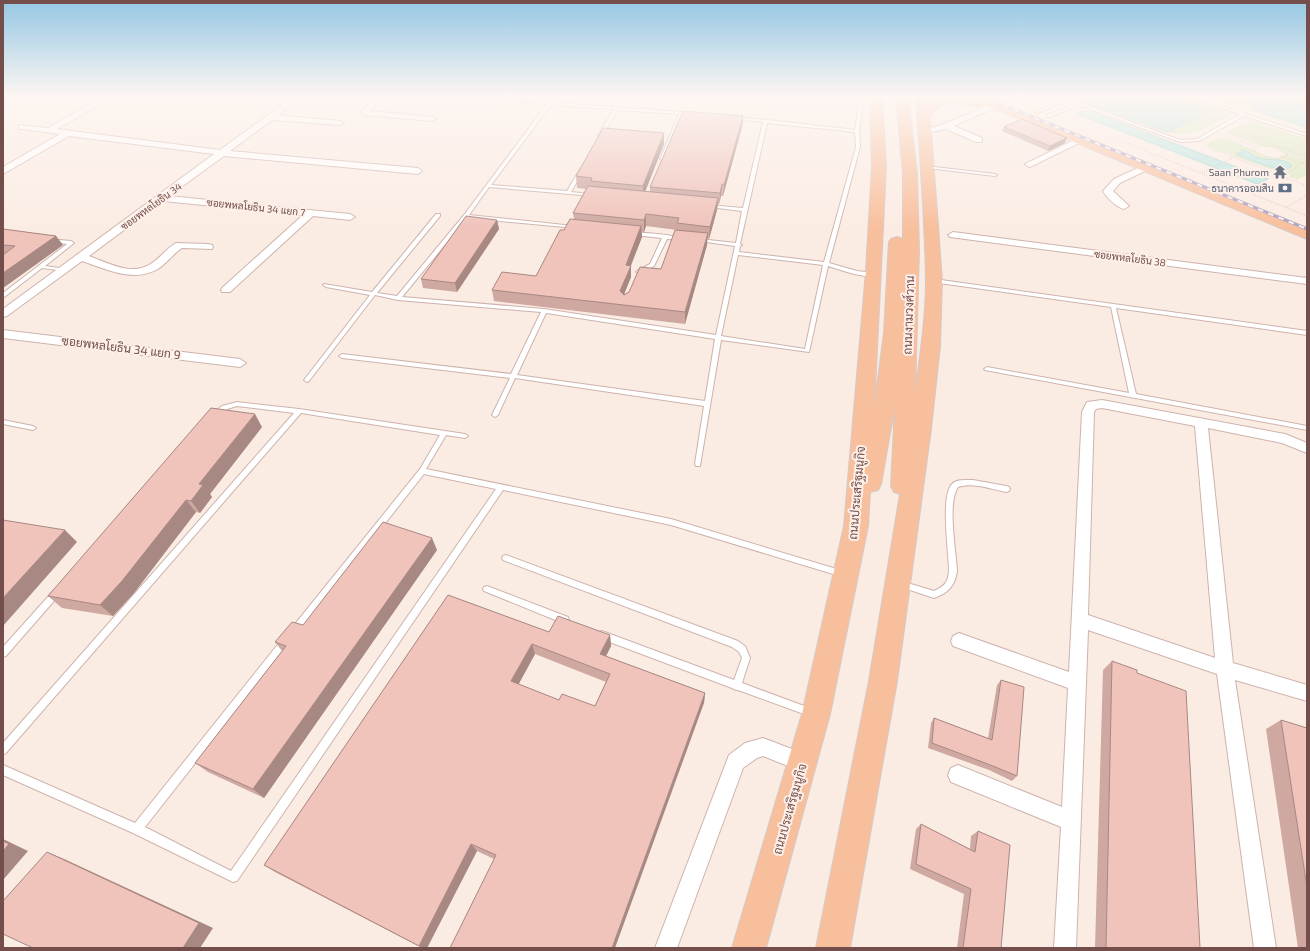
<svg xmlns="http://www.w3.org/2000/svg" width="1310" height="951" font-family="'Exo 2',Sarabun,sans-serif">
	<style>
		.green { fill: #dce8c2 }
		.water { fill: #b8e4df; stroke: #9fd6d0 }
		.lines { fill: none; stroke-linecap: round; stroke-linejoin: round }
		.lane-casing { stroke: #ceb3ad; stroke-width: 2 }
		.street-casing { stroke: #ceb3ad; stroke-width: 2 }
		.primary-casing { stroke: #d5cac9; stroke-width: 2 }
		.path { stroke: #d5a69f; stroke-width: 1.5; stroke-dasharray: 0.5 2; stroke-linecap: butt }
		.lane { fill: #fff; fill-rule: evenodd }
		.street { fill: #fff; fill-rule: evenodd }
		.primary { fill: #f8bf9d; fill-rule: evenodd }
		.rail-casing { stroke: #aca2c4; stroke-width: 3 }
		.rail { stroke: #fef0e9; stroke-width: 2; stroke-dasharray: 5.5; stroke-linecap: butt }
		.wall { fill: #cea8a1; fill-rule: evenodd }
		.shaded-wall { fill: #a88883 }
		.building { fill: #f0c3bb; stroke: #a88883; fill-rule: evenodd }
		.labels { text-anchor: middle; stroke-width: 4; stroke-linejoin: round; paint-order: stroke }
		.far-worship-label { font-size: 10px; fill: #5b616d; stroke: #fef0e9; text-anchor: end }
		.far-service-label { font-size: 10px; fill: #4e5e75; stroke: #fef0e9; text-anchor: end }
		.far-street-label { font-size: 10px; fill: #734e4a; stroke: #fef0e9 }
		.street-label { font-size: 12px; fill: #734e4a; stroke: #fef0e9 }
	</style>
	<rect width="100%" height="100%" fill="#fbece3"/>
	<g class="green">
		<path d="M 1167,97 L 1183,97 L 1233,114 C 1212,125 1192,140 1167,132 L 1209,111 Z"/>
		<polygon points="1205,97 1307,97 1307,129"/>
		<polygon points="1251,120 1307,139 1307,174 1298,180 1205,145 1221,137 1250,148 1264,156 1278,158 1285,154 1276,148 1262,146 1225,133"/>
	</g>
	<g class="water">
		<polygon points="1082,97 1167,97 1209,111 1167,132 1086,103 1087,100"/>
		<polygon points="1259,97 1271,98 1307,107 1307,127 1253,110 1255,99"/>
		<polygon points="1083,111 1092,112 1268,179 1257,184 1077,114"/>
		<path d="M 1241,150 C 1250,150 1251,155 1258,158 C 1268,161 1285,157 1292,166 L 1286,170 L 1270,167 L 1237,155 L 1236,153 L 1243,153 Z"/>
	</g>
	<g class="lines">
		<g class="lane-casing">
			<g id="lane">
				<path d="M 860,97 L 864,97 L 859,131 L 860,147 L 829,263 L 857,271 L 874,273 L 877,275 C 868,280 838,269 828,266 L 809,352 L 721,340 L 700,466 L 696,466 L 695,464 L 704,406 L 515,378 L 498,415 L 495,417 L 492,415 L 510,378 L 342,358 L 339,356 L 342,354 L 511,374 L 541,312 L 398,300 L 375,295 L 309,381 L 307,382 L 304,380 L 370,295 L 326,287 L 323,285 L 324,284 L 372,292 L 436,214 L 440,214 L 440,216 L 377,293 L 397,296 L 464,215 L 547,104 L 519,102 L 517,101 L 518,100 L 681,112 L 692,114 L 690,115 L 682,115 L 664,159 L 662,160 L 660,159 L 679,114 L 618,110 L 602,136 L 600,137 L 598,136 L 614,109 L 551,105 L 491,185 L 567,191 L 579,171 L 581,170 L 583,171 L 571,192 L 591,194 L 593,195 L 593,196 L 489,187 L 469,215 L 574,226 L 576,227 L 576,228 L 467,218 L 402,297 L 544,309 L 716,335 L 735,246 L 699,241 L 697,240 L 699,239 L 736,243 L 742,211 L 709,207 L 707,206 L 709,205 L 743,208 L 763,122 L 734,119 L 732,118 L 734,117 L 764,120 L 766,119 L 768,120 L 855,130 ZM 767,123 L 855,132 L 856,147 L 824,262 L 739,252 L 740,246 L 742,245 L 740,244 ZM 738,255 L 823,265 L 805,349 L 721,336 ZM 546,313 L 715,339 L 705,401 L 517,375 Z"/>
				<polygon points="1058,97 1067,98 1180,140 1197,139 1240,114 1189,97 1195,97 1307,134 1307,136 1244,116 1199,141 1180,142 1079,105 1049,117 1047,117 1047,115 1075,104 1066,100 1038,113 1035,112 1062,99"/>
				<polygon points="926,166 995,174 997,175 995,176 928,168 926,167"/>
				<path d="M 632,233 C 641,232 677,235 683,239 L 681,240 L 667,239 L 654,266 L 639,274 L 636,272 L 637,271 L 650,264 L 662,238 L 634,235 L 632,234 Z"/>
				<polygon points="48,239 71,241 74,243 45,266 66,269 66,271 42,268 3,298 3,293 67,244 48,241"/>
				<polygon points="934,279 1307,331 1307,335 1116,308 1136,394 1307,426 1307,430 985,370 984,369 987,367 1129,393 1111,307 932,282 932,280"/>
				<polygon points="237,402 299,409 465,434 468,436 465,438 446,435 426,469 671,519 843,571 846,572 847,574 846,576 843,577 671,525 503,490 237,881 233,882 133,833 3,775 3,765 135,823 283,638 286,637 289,638 290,641 289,644 145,827 231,871 496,489 424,474 297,635 294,636 291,635 290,632 291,629 420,469 440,435 301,413 6,753 3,755 3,743 294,413 237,406 227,409 216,417 212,417 211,415 222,406"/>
				<polygon points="3,420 33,426 36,428 33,430 3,424"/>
				<path d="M 973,480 L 1006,486 L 1009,487 L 1010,489 L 1009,491 L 1006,492 C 991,489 973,482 958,487 C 947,504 956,550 957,571 C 955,586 948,593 934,598 L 898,586 L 897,584 L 898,582 L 901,581 L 934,591 C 944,586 948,583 949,571 C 949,552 940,497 952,484 C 956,479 966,480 973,480 Z"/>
				<polygon points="506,555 738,641 745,646 750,658 742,683 815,710 817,713 815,716 812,717 738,690 736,690 732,688 599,638 598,635 599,632 602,631 734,680 742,658 739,652 732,647 503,560 502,558 503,556"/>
				<polygon points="487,586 568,617 569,620 568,623 565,624 484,591 483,589 484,587"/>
				<polygon points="57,589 60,590 61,592 60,594 6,656 3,657 3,647 54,590"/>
			</g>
		</g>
		<g class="street-casing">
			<g id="street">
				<path d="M 103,97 L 113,97 L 57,129 L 220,150 L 286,102 L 269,97 L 302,97 L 278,115 L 340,121 L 344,123 L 340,125 L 272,120 L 230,151 L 418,168 L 422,171 L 418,174 L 224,156 L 169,196 L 350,214 L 355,217 L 350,220 L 313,216 L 230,292 L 222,292 L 221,290 L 222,288 L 303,215 L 163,201 L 89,256 C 108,263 133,277 152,263 C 161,257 167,248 176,243 L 208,244 L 212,245 L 213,247 L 212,249 L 182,248 C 173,254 167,263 158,269 C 133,283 106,269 82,261 L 7,316 L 3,317 L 3,309 L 214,154 L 69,136 L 3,174 L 3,167 L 60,134 L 22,129 L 19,129 L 19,125 L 48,128 Z"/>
				<polygon points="375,97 383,97 370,111 432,117 436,119 432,121 364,115 362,111"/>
				<polygon points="478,97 488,97 484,99"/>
				<polygon points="735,97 743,97 741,102 738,102 734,100"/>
				<polygon points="989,105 996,107 954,126 982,138 982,142 976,142 946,129 925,133 921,131 944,124"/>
				<polygon points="1074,140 1080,140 1081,142 1032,166 1029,167 1025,164"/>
				<path d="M 1142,166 L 1145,167 L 1145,171 L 1120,183 L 1113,191 L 1129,206 L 1124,209 C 1116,207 1107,198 1103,191 L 1114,179 Z"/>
				<polygon points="953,232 1307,278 1307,284 950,237 948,235"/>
				<polygon points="3,330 240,359 246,363 240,367 3,338"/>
				<path d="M 1102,400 L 1285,434 L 1307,443 L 1307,453 L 1282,443 L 1208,428 L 1233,663 L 1307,685 L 1307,701 L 1235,680 L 1276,948 L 1254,948 L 1217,674 L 1088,630 L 1076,948 L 1054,948 L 1061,827 L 951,782 L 948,775 L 951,768 L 958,765 L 1062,807 L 1068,688 L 953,646 L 951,641 L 953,636 L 959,633 L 1069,672 L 1082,412 L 1087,402 ZM 1102,408 L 1195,426 L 1215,658 L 1088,615 L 1094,412 L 1096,409 Z"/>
				<polygon points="763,738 810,756 812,763 810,770 803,772 763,756 757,758 743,768 677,948 655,948 729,755 745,743"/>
			</g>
		</g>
		<g class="primary-casing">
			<path id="primary" d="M 870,97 L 882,97 L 886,167 L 874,409 L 884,333 L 889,242 L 891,239 L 897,237 L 903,239 L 903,173 L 896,97 L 908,97 L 917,173 L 919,251 L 915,393 C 920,356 926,318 926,280 C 925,219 920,158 916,97 L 928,97 L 929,104 L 945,97 L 986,97 L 1307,228 L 1307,239 L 988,106 C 967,113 953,90 930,116 L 942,281 L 940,346 L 931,429 L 897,681 L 850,948 L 816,948 L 869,681 L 900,494 L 894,492 L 891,486 L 895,405 L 881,484 L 878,490 L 870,492 L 868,526 L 830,714 L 766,948 L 732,948 L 802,714 L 844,526 L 866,271 L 872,167 Z"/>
		</g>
		<g class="path">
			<polyline points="1016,97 1032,103"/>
			<polyline points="1284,97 1307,104"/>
			<polyline points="1293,97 1307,100"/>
			<polyline points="1244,133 1307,157"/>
			<polyline points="1226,136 1256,147"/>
			<polyline points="1114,138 1307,216"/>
			<path d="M 1262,145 L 1278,148 L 1288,155 C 1275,161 1264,157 1252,150 Z"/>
			<polyline points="1208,147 1307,186"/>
			<polyline points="1290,150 1304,144"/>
			<polyline points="1284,157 1307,165"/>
			<polyline points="1291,171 1307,160"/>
			<polyline points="1202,173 1234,157"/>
			<polyline points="1307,178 1307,184"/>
			<polyline points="1287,207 1307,195"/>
		</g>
		<use href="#lane" class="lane"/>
		<use href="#street" class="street"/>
		<use href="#primary" class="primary"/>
		<g class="rail-casing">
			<polyline id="rail" points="983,97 1307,229"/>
		</g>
		<use href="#rail" class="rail"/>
	</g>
	<g class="wall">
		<path d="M 743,116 L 742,127 L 723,196 L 721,196 L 719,204 L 718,204 L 717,210 L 709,239 L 707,238 L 707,245 L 685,324 L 494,301 L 492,290 L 536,276 L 564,230 L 574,219 L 573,213 L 586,189 L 577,188 L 576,176 L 664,144 L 645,192 L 650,192 L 650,187 ZM 646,226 L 677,230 L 661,269 L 629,292 L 624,294 L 631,277 L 631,266 L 642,237 L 642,232 L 644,232 Z"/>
		<polygon points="1004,127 1065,143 1048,151 1002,131"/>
		<polygon points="497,220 499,229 457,292 423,288 421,279"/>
		<polygon points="3,229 56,236 63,245 3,288 3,255 5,253 3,253"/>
		<polygon points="262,427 210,494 212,497 200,513 196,512 134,593 113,616 62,608 48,596"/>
		<polygon points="437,550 264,798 208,772 195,763 282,651 275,642 303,625"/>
		<path d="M 448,595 L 549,632 L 610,635 L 611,646 L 606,656 L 705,693 L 704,703 L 494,859 L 477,851 L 427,948 L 422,948 L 275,872 L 264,865 ZM 535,654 L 606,682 L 595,706 L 559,700 L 518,684 Z"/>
		<polygon points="1112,661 1137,673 1200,948 1095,948 1103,670"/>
		<polygon points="1001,680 1017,776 1012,781 989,770 928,748 931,723 934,718 988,738 997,685"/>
		<polygon points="1281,720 1307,728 1307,948 1298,948 1266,729"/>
		<polygon points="921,824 970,849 971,836 978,831 1001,948 957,948 964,894 910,869 916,829"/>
	</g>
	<g class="shaded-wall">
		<polygon points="743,116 742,127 723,196 724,185"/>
		<polygon points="664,133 664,144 643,197 643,186"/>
		<polygon points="1067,138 1065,143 1048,151 1050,146"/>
		<polygon points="722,184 721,196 719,204 720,193"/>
		<polygon points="718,198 717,210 709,239 710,227"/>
		<polygon points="646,214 646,226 644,232 644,220"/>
		<polygon points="497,220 499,229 457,292 455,283"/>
		<polygon points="641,226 642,237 626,277 631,266 631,277 621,302 620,291 626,265"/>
		<polygon points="708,233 707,245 685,324 685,312"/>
		<polygon points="56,236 63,245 3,288 3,273"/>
		<polygon points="255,414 262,427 210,494 212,497 200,513 191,501 199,484"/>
		<polygon points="186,500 196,512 134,593 113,616 100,605"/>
		<polygon points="65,530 77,542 3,626 3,598"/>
		<polygon points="432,538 437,550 264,798 253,789"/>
		<polygon points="610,635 611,646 602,664 600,654"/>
		<polygon points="532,644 535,654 515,691 511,681"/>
		<polygon points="705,693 704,703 615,948 612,948"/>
		<polygon points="3,839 28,851 3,880"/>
		<polygon points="471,844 477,851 427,948 422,948 419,946"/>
		<polygon points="47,852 64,859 213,928 200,948 183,948"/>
	</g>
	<g class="building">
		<polygon points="683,111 743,116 724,185 722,184 720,193 650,187"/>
		<polygon points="1022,119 1067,138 1050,146 1004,127"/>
		<polygon points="603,128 664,133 643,186 591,181 592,178 576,176"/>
		<polygon points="588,186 718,198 710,227 677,223 679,218 646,214 644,220 573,213"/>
		<polygon points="466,216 497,220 455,283 421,279"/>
		<polygon points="570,219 641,226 626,265 631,266 620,291 624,295 629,292 640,267 661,269 675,230 708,233 685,312 492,290 502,272 536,276 560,230 564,230"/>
		<polygon points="3,229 56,236 3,273 3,255 15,246 3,245"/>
		<polygon points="211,408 255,414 199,484 203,485 191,501 186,500 122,581 100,605 48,596"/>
		<polygon points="3,520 65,530 3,598"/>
		<polygon points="383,522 432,538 253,789 195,763 286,646 275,642 292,622 303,625"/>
		<path d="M 448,595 L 549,632 L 558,616 L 610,635 L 600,654 L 705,693 L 612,948 L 450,948 L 496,855 L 471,844 L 419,946 L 264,865 ZM 532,644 L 610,674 L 595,706 L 562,694 L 559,700 L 511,681 Z"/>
		<polygon points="1112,661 1137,670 1137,673 1186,691 1200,948 1106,948"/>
		<polygon points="1001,680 1024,687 1017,776 993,766 932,743 934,718 992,740"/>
		<polygon points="1281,720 1307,728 1307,887"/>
		<polygon points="921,824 975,852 978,831 1010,845 1001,948 963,948 971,889 916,864"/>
		<polygon points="3,841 9,844 3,851"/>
		<polygon points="47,852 199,923 183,948 33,948 3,934 3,901"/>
	</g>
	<linearGradient id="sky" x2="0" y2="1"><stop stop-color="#95c7e4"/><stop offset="0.42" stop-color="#fdf6f2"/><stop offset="1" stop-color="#fdf6f2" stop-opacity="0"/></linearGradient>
	<rect width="1310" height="230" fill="url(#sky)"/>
	<defs>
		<g id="temple-bare" transform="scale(1.08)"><path d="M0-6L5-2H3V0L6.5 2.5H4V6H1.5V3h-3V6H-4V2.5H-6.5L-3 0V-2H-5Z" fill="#6b7280" stroke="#fef0e9" stroke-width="2.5" paint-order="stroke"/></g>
		<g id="bank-bare" transform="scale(1.08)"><path d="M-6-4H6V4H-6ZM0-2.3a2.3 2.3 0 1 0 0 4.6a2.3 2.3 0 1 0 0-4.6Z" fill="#5c6f8a" stroke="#fef0e9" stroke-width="2.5" paint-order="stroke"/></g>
	</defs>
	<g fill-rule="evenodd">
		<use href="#temple-bare" x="1280" y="172"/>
		<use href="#bank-bare" x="1285" y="188"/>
	</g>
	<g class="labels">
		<g class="far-worship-label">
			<text x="1269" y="176">Saan Phurom</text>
		</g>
		<g class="far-service-label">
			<text x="1274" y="192">ธนาคารออมสิน</text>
		</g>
		<g class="far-street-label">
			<text transform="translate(151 206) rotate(-36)" y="4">ซอยพหลโยธิน 34</text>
			<text transform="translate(256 207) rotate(6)" y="4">ซอยพหลโยธิน 34 แยก 7</text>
			<text transform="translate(1130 258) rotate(7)" y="4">ซอยพหลโยธิน 38</text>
		</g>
		<g class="street-label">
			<text transform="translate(909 315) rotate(-88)" y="4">ถนนงามวงศ์วาน</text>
			<text transform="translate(121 348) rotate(7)" y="4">ซอยพหลโยธิน 34 แยก 9</text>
			<text transform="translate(857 493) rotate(-85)" y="4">ถนนประเสริฐมนูกิจ</text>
			<text transform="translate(790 809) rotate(-74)" y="4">ถนนประเสริฐมนูกิจ</text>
		</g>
	</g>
	<rect width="1310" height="951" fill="none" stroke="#734e4a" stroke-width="8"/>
</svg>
